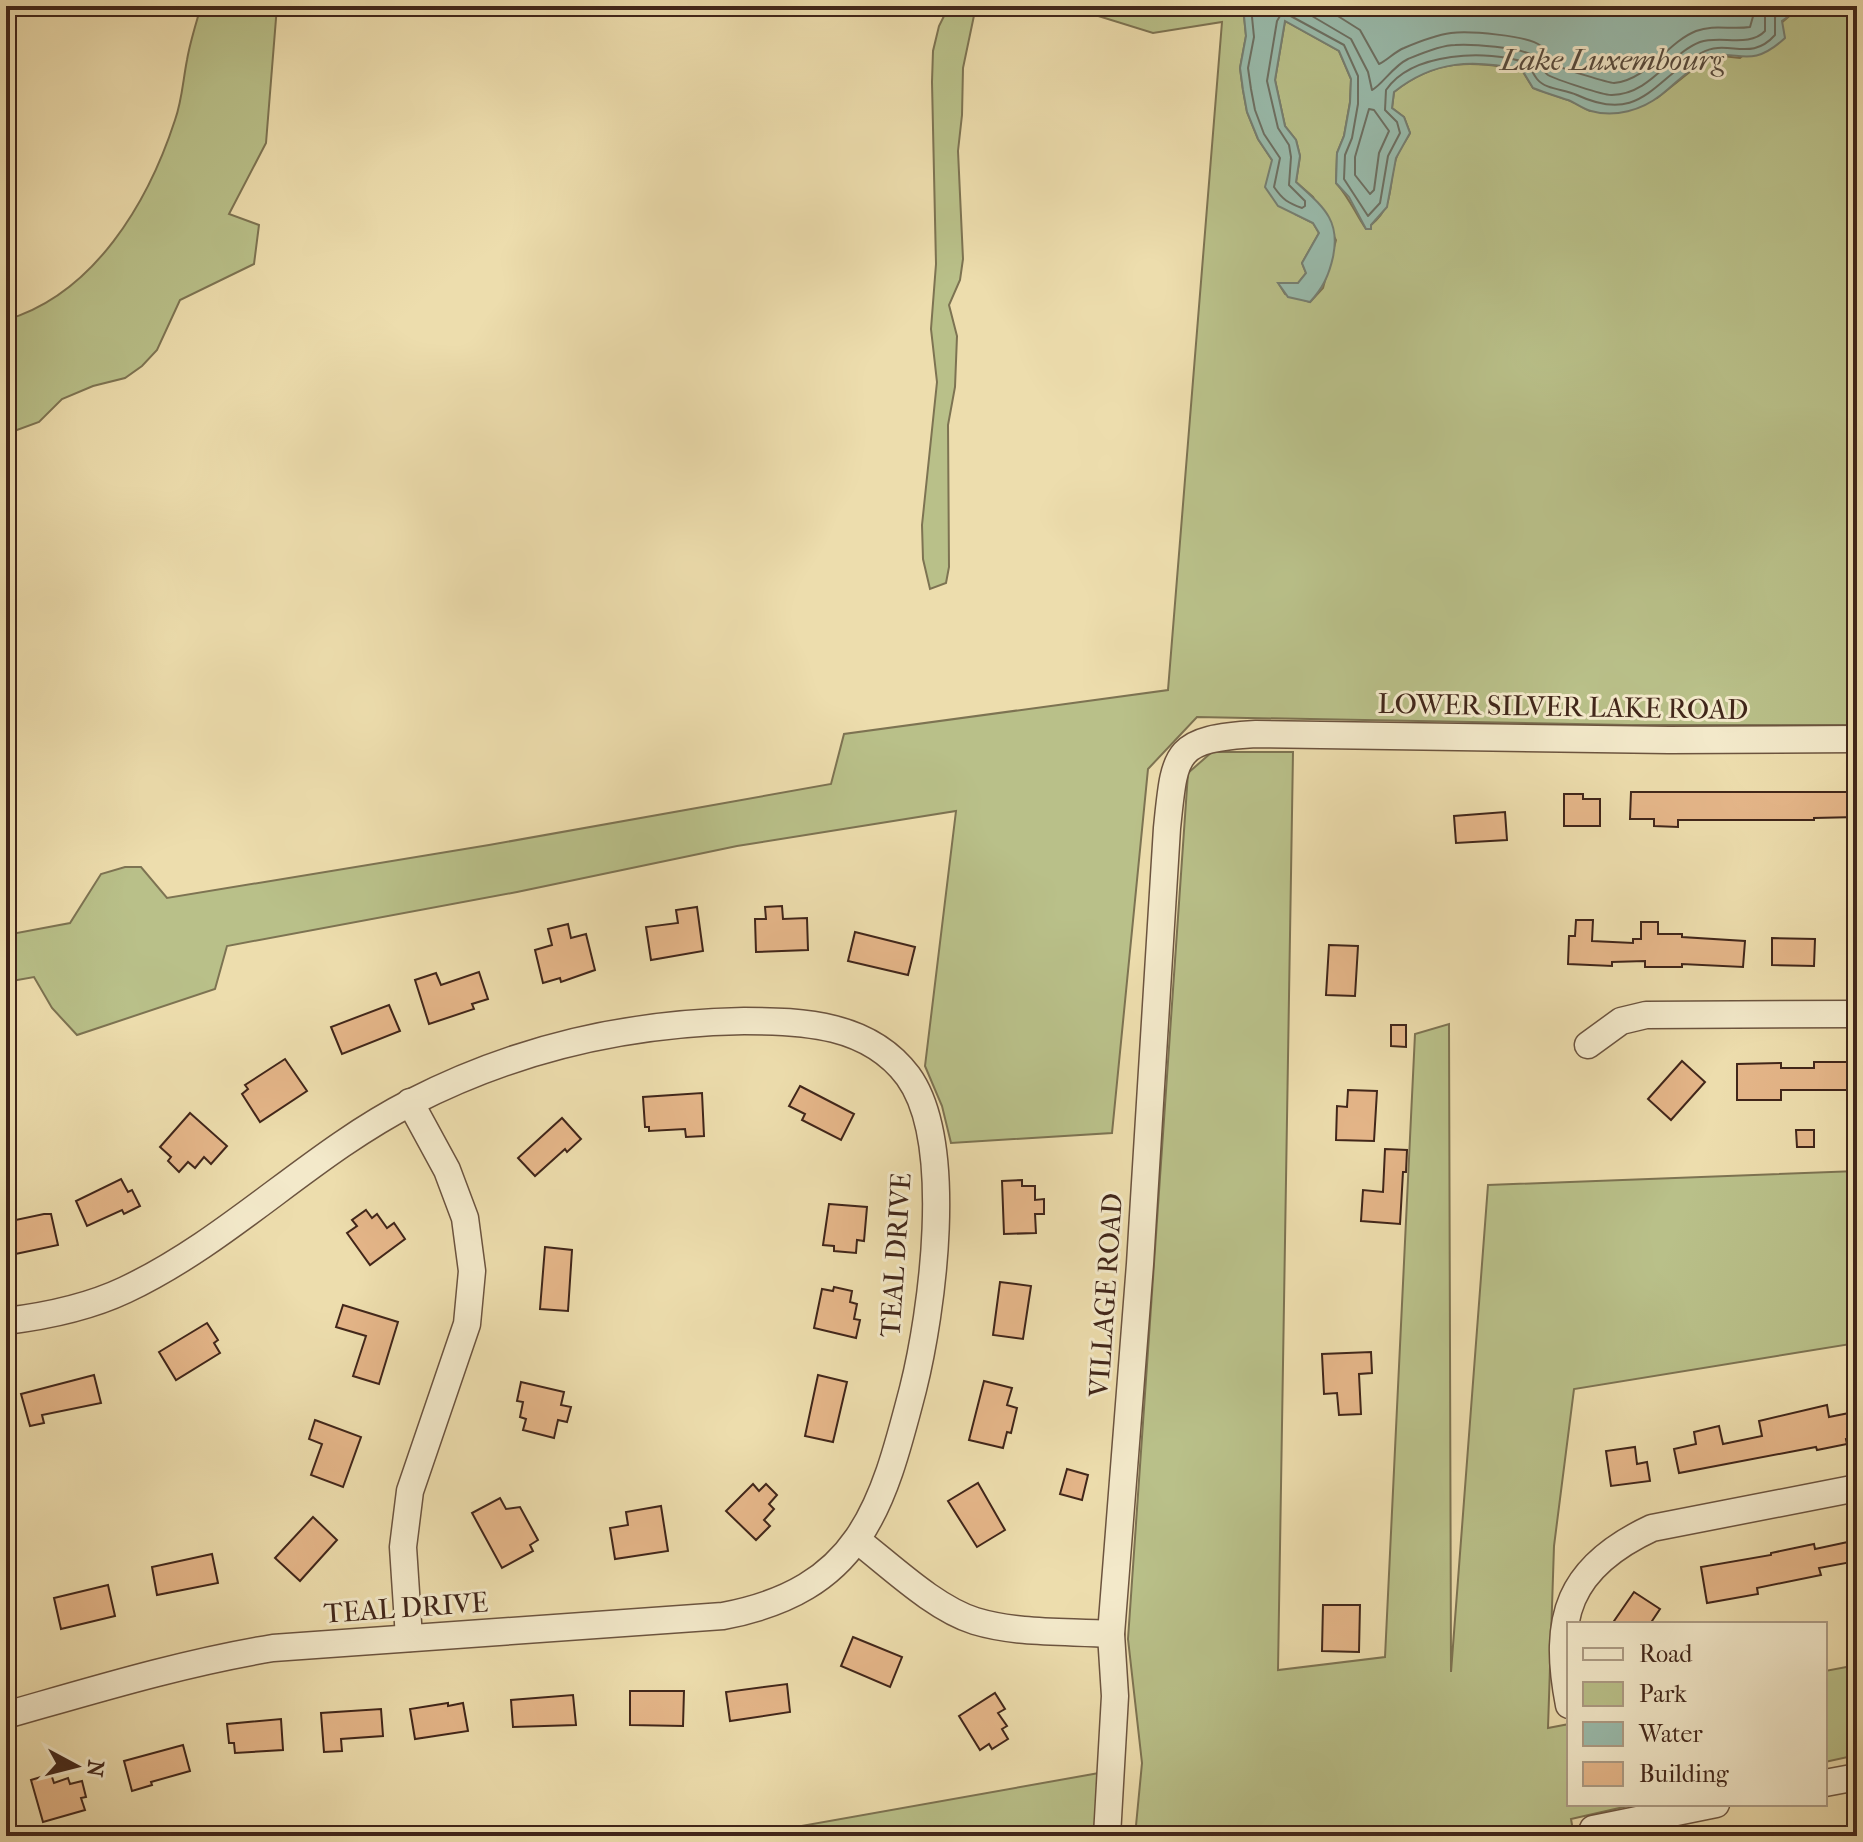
<svg xmlns="http://www.w3.org/2000/svg" width="1863" height="1842" font-family="'IM FELL French Canon',serif">
	<style>
		.green { fill: #b9c089; stroke: #7d7352; stroke-width: 2 }
		.water { fill: #99bbac; stroke: #767f72; stroke-width: 2 }
		.lines { fill: none; stroke-linecap: round; stroke-linejoin: round }
		.shore { stroke: #6d7063; stroke-width: 2 }
		.building { fill: #e5b689; stroke: #41261a; stroke-width: 2 }
		.minor-casing { stroke: #6c543f; stroke-width: 29 }
		.minor { stroke: #f3e9ca; stroke-width: 26 }
		.labels { text-anchor: middle; stroke-width: 6; stroke-linejoin: round; paint-order: stroke }
		.street-label { font-size: 28px; fill: #41261a; stroke: #f3e9ca }
		.water-label { font-size: 30px; font-style: italic; fill: #574b3e; stroke: #f3e9ca }
	</style>
	<rect width="100%" height="100%" fill="#edddad"/>
	<filter id="stains"><feTurbulence type="fractalNoise" baseFrequency=".0025" numOctaves="4"/><feColorMatrix values="0 0 0 0 .2 0 0 0 0 .09 0 0 0 0 .02 0 0 0 .5 -.17"/></filter>
	<radialGradient id="worn" r=".72"><stop offset=".6" stop-color="#630" stop-opacity="0"/><stop offset="1" stop-color="#630" stop-opacity=".3"/></radialGradient>
	<g class="green">
		<path d="M 201,6 L 277,6 L 266,143 L 229,214 L 259,225 L 254,264 L 180,300 L 157,350 L 142,366 L 125,378 L 93,386 L 62,399 L 39,422 L 6,434 L 6,320 C 94,294 148,203 175,120 C 182,101 183,80 187,60 C 190,42 196,24 201,6 Z"/>
		<polygon points="949,6 976,6 963,68 962,115 958,151 963,259 960,280 949,305 957,336 955,387 948,425 949,567 946,583 930,589 923,559 922,525 937,382 931,329 936,264 932,82 933,51 939,26"/>
		<path d="M 1066,6 L 1247,6 L 1244,16 L 1246,36 L 1240,68 L 1243,90 L 1247,112 L 1258,139 L 1272,160 L 1272,165 L 1295,214 L 1313,223 L 1319,233 L 1302,263 L 1306,273 L 1298,283 L 1279,284 L 1285,294 L 1310,302 L 1323,288 L 1336,240 L 1313,197 L 1296,182 L 1300,156 L 1296,140 L 1285,126 L 1275,80 L 1285,21 L 1339,51 L 1351,79 L 1350,102 L 1344,136 L 1337,153 L 1336,183 C 1349,197 1355,213 1366,229 L 1371,229 L 1371,225 C 1397,204 1387,181 1397,156 C 1400,148 1406,141 1410,133 L 1404,117 L 1392,108 L 1394,92 C 1437,58 1471,61 1522,70 L 1533,88 L 1571,101 L 1590,111 L 1657,98 L 1706,59 L 1722,56 L 1740,58 L 1800,7 L 1841,6 L 1857,14 L 1857,725 L 1628,725 L 1197,717 L 1148,769 L 1112,1133 L 951,1143 L 942,1106 L 925,1066 L 956,811 L 737,846 L 517,892 L 227,946 L 215,989 L 77,1035 L 52,1008 L 34,977 L 6,982 L 6,935 L 70,923 L 101,874 L 125,867 L 141,867 L 167,898 L 489,845 L 831,784 L 844,734 L 1168,690 L 1222,22 L 1153,33 Z"/>
		<polygon points="1212,752 1293,752 1278,1670 1385,1657 1415,1034 1449,1024 1451,1672 1488,1185 1857,1171 1857,1343 1574,1389 1554,1546 1548,1728 1569,1724 1569,1804 1637,1804 1571,1819 1574,1836 1381,1836 1380,1829 1371,1836 1135,1836 1142,1763 1128,1639 1188,773"/>
		<polygon points="1857,1665 1857,1755 1825,1762 1825,1671"/>
		<polygon points="1099,1773 1095,1836 745,1836"/>
	</g>
	<path class="water" d="M 1247,6 L 1803,6 L 1782,21 L 1785,38 C 1746,74 1735,44 1705,60 C 1689,69 1675,84 1661,95 C 1642,110 1615,118 1591,111 C 1583,109 1576,103 1568,100 C 1556,96 1545,93 1533,88 L 1522,70 C 1474,59 1434,60 1394,92 L 1392,108 L 1404,117 L 1410,133 L 1396,158 L 1387,207 L 1371,225 L 1371,229 L 1366,229 L 1349,197 L 1336,183 L 1337,153 L 1344,136 L 1350,103 L 1351,79 L 1339,51 L 1285,21 L 1275,80 L 1285,126 L 1296,140 L 1300,156 L 1296,182 C 1322,206 1341,219 1333,257 C 1329,275 1323,288 1310,302 L 1288,297 L 1278,283 L 1298,283 L 1306,273 L 1302,263 L 1319,233 L 1313,223 L 1278,206 L 1265,187 L 1272,160 L 1258,139 L 1247,112 L 1243,90 L 1240,68 L 1246,36 L 1244,16 Z"/>
	<g class="lines">
		<g class="shore">
			<path d="M 1254,6 L 1252,17 L 1254,37 L 1248,68 L 1251,89 L 1255,110 L 1264,134 L 1280,158 L 1274,187 C 1283,200 1288,203 1302,208 L 1305,206 L 1305,201 L 1289,185 L 1291,157 L 1289,145 L 1278,128 L 1267,81 L 1277,21 L 1280,16 L 1287,14 L 1344,45 L 1358,76 L 1358,104 L 1352,138 L 1345,155 L 1344,179 L 1368,216 L 1380,203 L 1388,156 L 1400,133 L 1397,122 L 1385,110 L 1386,90 C 1412,52 1487,49 1527,63 C 1531,68 1533,74 1537,79 C 1546,90 1564,89 1577,95 C 1641,125 1653,80 1701,53 C 1728,38 1750,63 1775,35 L 1775,17 L 1790,6"/>
			<path d="M 1295,6 L 1351,39 L 1368,72 L 1372,90 C 1382,85 1393,66 1408,59 C 1420,54 1441,45 1455,45 C 1470,44 1522,47 1533,56 C 1540,61 1541,70 1548,75 C 1555,79 1605,96 1612,95 C 1651,94 1669,54 1700,42 C 1721,35 1749,48 1765,31 L 1765,16 L 1772,6"/>
			<path d="M 1322,6 L 1360,30 L 1379,64 C 1388,60 1394,52 1404,48 C 1418,42 1436,35 1451,33 C 1469,31 1527,35 1541,46 C 1547,51 1549,61 1556,65 C 1560,68 1609,83 1614,83 C 1648,80 1666,43 1696,31 C 1714,24 1731,30 1750,27 L 1756,6"/>
			<polygon points="1369,109 1374,110 1389,131 1379,153 1374,190 1370,194 1355,175 1355,157"/>
		</g>
	</g>
	<g class="building">
		<polygon points="1631,792 1857,792 1857,817 1814,818 1814,820 1678,820 1678,827 1654,826 1654,819 1630,819"/>
		<polygon points="1564,794 1583,794 1583,799 1600,799 1600,826 1564,826"/>
		<polygon points="1505,812 1507,840 1456,843 1454,816"/>
		<polygon points="782,906 783,919 807,918 808,950 756,952 755,919 766,919 765,907"/>
		<polygon points="697,907 703,951 651,960 646,927 678,923 676,910"/>
		<polygon points="1576,920 1593,920 1592,941 1633,943 1633,939 1641,939 1641,922 1658,922 1658,934 1682,934 1682,937 1745,941 1743,967 1682,964 1682,967 1645,967 1645,961 1612,962 1612,966 1568,964 1569,936 1575,936"/>
		<polygon points="568,924 571,938 586,934 595,970 561,982 560,978 543,983 535,950 552,945 548,929"/>
		<polygon points="855,932 915,947 908,975 848,961"/>
		<polygon points="1772,938 1815,939 1814,966 1772,965"/>
		<polygon points="1329,945 1358,946 1355,996 1326,995"/>
		<polygon points="479,972 488,999 472,1004 474,1009 429,1024 415,980 436,973 441,985"/>
		<polygon points="389,1005 400,1031 342,1054 331,1027"/>
		<polygon points="1391,1025 1406,1025 1406,1047 1391,1046"/>
		<polygon points="285,1059 307,1091 260,1122 242,1094 248,1089 245,1085"/>
		<polygon points="1682,1061 1705,1082 1671,1120 1648,1099"/>
		<polygon points="1814,1062 1850,1062 1850,1090 1781,1090 1781,1100 1737,1100 1737,1064 1781,1063 1781,1068 1814,1068"/>
		<polygon points="800,1086 854,1114 841,1140 802,1120 805,1114 789,1106"/>
		<polygon points="1348,1090 1377,1091 1374,1141 1336,1140 1337,1106 1347,1107"/>
		<polygon points="702,1093 704,1136 686,1137 685,1129 649,1131 649,1127 645,1127 643,1097"/>
		<polygon points="190,1113 227,1146 211,1164 204,1157 195,1168 188,1162 179,1172 168,1161 171,1157 160,1147"/>
		<polygon points="562,1118 581,1139 567,1152 565,1149 535,1176 518,1158"/>
		<polygon points="1796,1130 1814,1130 1814,1147 1797,1147"/>
		<polygon points="1385,1149 1407,1150 1406,1172 1403,1172 1400,1224 1361,1221 1363,1190 1383,1192"/>
		<polygon points="121,1179 128,1192 132,1190 140,1206 124,1214 122,1210 87,1226 76,1201"/>
		<polygon points="1022,1180 1022,1186 1035,1186 1035,1200 1044,1199 1044,1214 1035,1214 1036,1233 1004,1234 1002,1181"/>
		<polygon points="829,1204 867,1207 864,1241 857,1240 856,1253 834,1251 834,1246 823,1245"/>
		<polygon points="366,1210 372,1218 377,1214 387,1228 394,1223 405,1239 370,1265 347,1233 357,1226 352,1220"/>
		<polygon points="44,1214 51,1214 58,1245 6,1256 6,1222"/>
		<polygon points="545,1247 572,1250 568,1311 540,1309"/>
		<polygon points="1000,1282 1031,1286 1023,1339 993,1335"/>
		<polygon points="834,1287 852,1291 850,1302 857,1304 854,1319 860,1320 856,1338 814,1328 822,1289 833,1291"/>
		<polygon points="343,1305 398,1322 379,1384 353,1376 366,1336 336,1327"/>
		<polygon points="207,1323 218,1340 214,1343 220,1353 176,1380 159,1352"/>
		<polygon points="1371,1352 1372,1373 1359,1374 1361,1414 1339,1415 1337,1393 1324,1394 1322,1354"/>
		<polygon points="94,1375 101,1403 42,1415 44,1423 30,1426 21,1394"/>
		<polygon points="818,1375 847,1382 833,1442 805,1436"/>
		<polygon points="984,1381 1012,1388 1007,1405 1017,1408 1011,1433 1007,1432 1003,1448 969,1440"/>
		<polygon points="521,1382 564,1392 561,1405 571,1407 567,1422 558,1420 554,1438 523,1430 526,1419 520,1417 523,1402 517,1401"/>
		<polygon points="1827,1405 1829,1417 1854,1412 1857,1437 1846,1439 1847,1444 1817,1450 1816,1447 1679,1473 1674,1449 1696,1444 1694,1432 1719,1426 1723,1444 1762,1436 1759,1421"/>
		<polygon points="315,1420 361,1437 343,1487 311,1475 322,1444 309,1439"/>
		<polygon points="1635,1447 1637,1464 1647,1462 1650,1481 1611,1486 1606,1451"/>
		<polygon points="1067,1469 1088,1475 1082,1500 1060,1494"/>
		<polygon points="978,1483 1005,1530 977,1547 948,1501"/>
		<polygon points="753,1484 759,1491 766,1484 777,1495 769,1504 774,1509 764,1520 770,1526 756,1540 726,1511"/>
		<polygon points="500,1498 506,1509 520,1507 538,1540 530,1545 533,1551 502,1568 472,1513"/>
		<polygon points="661,1506 668,1551 615,1559 610,1528 628,1525 626,1512"/>
		<polygon points="313,1517 337,1540 300,1581 275,1558"/>
		<polygon points="1857,1540 1857,1561 1819,1568 1821,1575 1757,1588 1758,1594 1707,1603 1701,1567 1771,1555 1771,1553 1814,1544 1815,1549"/>
		<polygon points="212,1554 218,1583 157,1595 152,1567"/>
		<polygon points="108,1585 115,1616 61,1629 54,1598"/>
		<polygon points="1634,1592 1660,1609 1650,1624 1612,1624"/>
		<polygon points="1323,1605 1360,1605 1359,1652 1322,1651"/>
		<polygon points="853,1637 902,1657 890,1687 841,1666"/>
		<polygon points="787,1684 790,1712 730,1721 726,1692"/>
		<polygon points="630,1691 684,1691 683,1726 630,1725"/>
		<polygon points="995,1693 1005,1709 998,1713 1007,1726 1002,1729 1008,1739 992,1749 989,1744 980,1750 959,1716"/>
		<polygon points="573,1695 576,1725 513,1727 511,1700"/>
		<polygon points="448,1703 448,1706 463,1703 468,1731 415,1739 410,1709"/>
		<polygon points="381,1709 383,1736 341,1739 342,1751 324,1752 321,1713"/>
		<polygon points="281,1719 283,1750 235,1753 234,1743 229,1743 227,1724"/>
		<polygon points="183,1745 190,1771 151,1782 152,1785 132,1791 124,1761"/>
		<polygon points="51,1774 54,1783 68,1778 70,1784 82,1781 86,1797 81,1798 85,1810 43,1822 31,1780"/>
	</g>
	<g class="lines">
		<g class="minor-casing">
			<g id="minor">
				<polyline points="1588,1045 1621,1021 1646,1015 1857,1014"/>
				<path d="M 6,1321 C 47,1316 87,1308 125,1290 C 229,1241 310,1154 412,1102 C 515,1049 629,1023 744,1021 C 804,1021 869,1024 908,1076 C 956,1142 932,1313 913,1389 C 882,1509 860,1590 723,1616 L 273,1648 C 182,1663 94,1690 6,1715"/>
				<path d="M 857,1540 C 892,1567 934,1608 975,1621 C 1018,1634 1067,1631 1111,1634"/>
				<polyline points="409,1638 403,1547 410,1491 467,1324 472,1271 465,1218 447,1170 410,1102"/>
				<path d="M 1569,1705 C 1552,1618 1568,1567 1652,1528 L 1857,1488"/>
				<polyline points="1825,1783 1857,1777"/>
				<polyline points="1593,1829 1716,1804"/>
				<path d="M 1107,1836 L 1115,1696 L 1111,1634 L 1140,1264 L 1167,828 C 1175,752 1173,739 1256,734 L 1669,740 L 1857,739"/>
			</g>
		</g>
		<use href="#minor" class="minor"/>
	</g>
	<g class="labels">
		<g class="street-label">
			<text transform="translate(1563 706) rotate(1)" y="10">LOWER SILVER LAKE ROAD</text>
			<text transform="translate(895 1255) rotate(-86)" y="10">TEAL DRIVE</text>
			<text transform="translate(1105 1295) rotate(-86)" y="10">VILLAGE ROAD</text>
			<text transform="translate(406 1607) rotate(-4)" y="10">TEAL DRIVE</text>
		</g>
		<g class="water-label">
			<text x="1612" y="70">Lake Luxembourg</text>
		</g>
	</g>
	<rect width="1863" height="1842" fill="none" stroke="#edddad" stroke-width="32"/>
	<rect x="8" y="8" width="1847" height="1826" fill="none" stroke="#41261a" stroke-width="4"/>
	<rect x="16" y="16" width="1831" height="1810" fill="none" stroke="#41261a" stroke-width="2"/>
	<rect x="1567" y="1622" width="260" height="184" fill="#f3e9ca" stroke="#ac9b84" stroke-width="2"/>
	<rect x="1583" y="1648" width="40" height="12" fill="#f3e9ca" stroke="#ac9b84" stroke-width="2"/>
	<text x="1639" y="1662" font-size="24" fill="#41261a">Road</text>
	<rect x="1583" y="1682" width="40" height="24" fill="#b9c089" stroke="#ac9b84" stroke-width="2"/>
	<text x="1639" y="1702" font-size="24" fill="#41261a">Park</text>
	<rect x="1583" y="1722" width="40" height="24" fill="#99bbac" stroke="#ac9b84" stroke-width="2"/>
	<text x="1639" y="1742" font-size="24" fill="#41261a">Water</text>
	<rect x="1583" y="1762" width="40" height="24" fill="#e5b689" stroke="#ac9b84" stroke-width="2"/>
	<text x="1639" y="1782" font-size="24" fill="#41261a">Building</text>
	<g transform="translate(76 1766) rotate(97)" stroke="#f3e9ca" stroke-width="6" paint-order="stroke">
	<path d="M0-6L14 30L0 20L-14 30Z" fill="#41261a"/>
	<text y="-12" font-size="22" font-weight="bold" text-anchor="middle" fill="#41261a">N</text>
	</g>
	<rect width="100%" height="100%" filter="url(#stains)"/>
	<rect width="100%" height="100%" fill="url(#worn)"/>
</svg>
